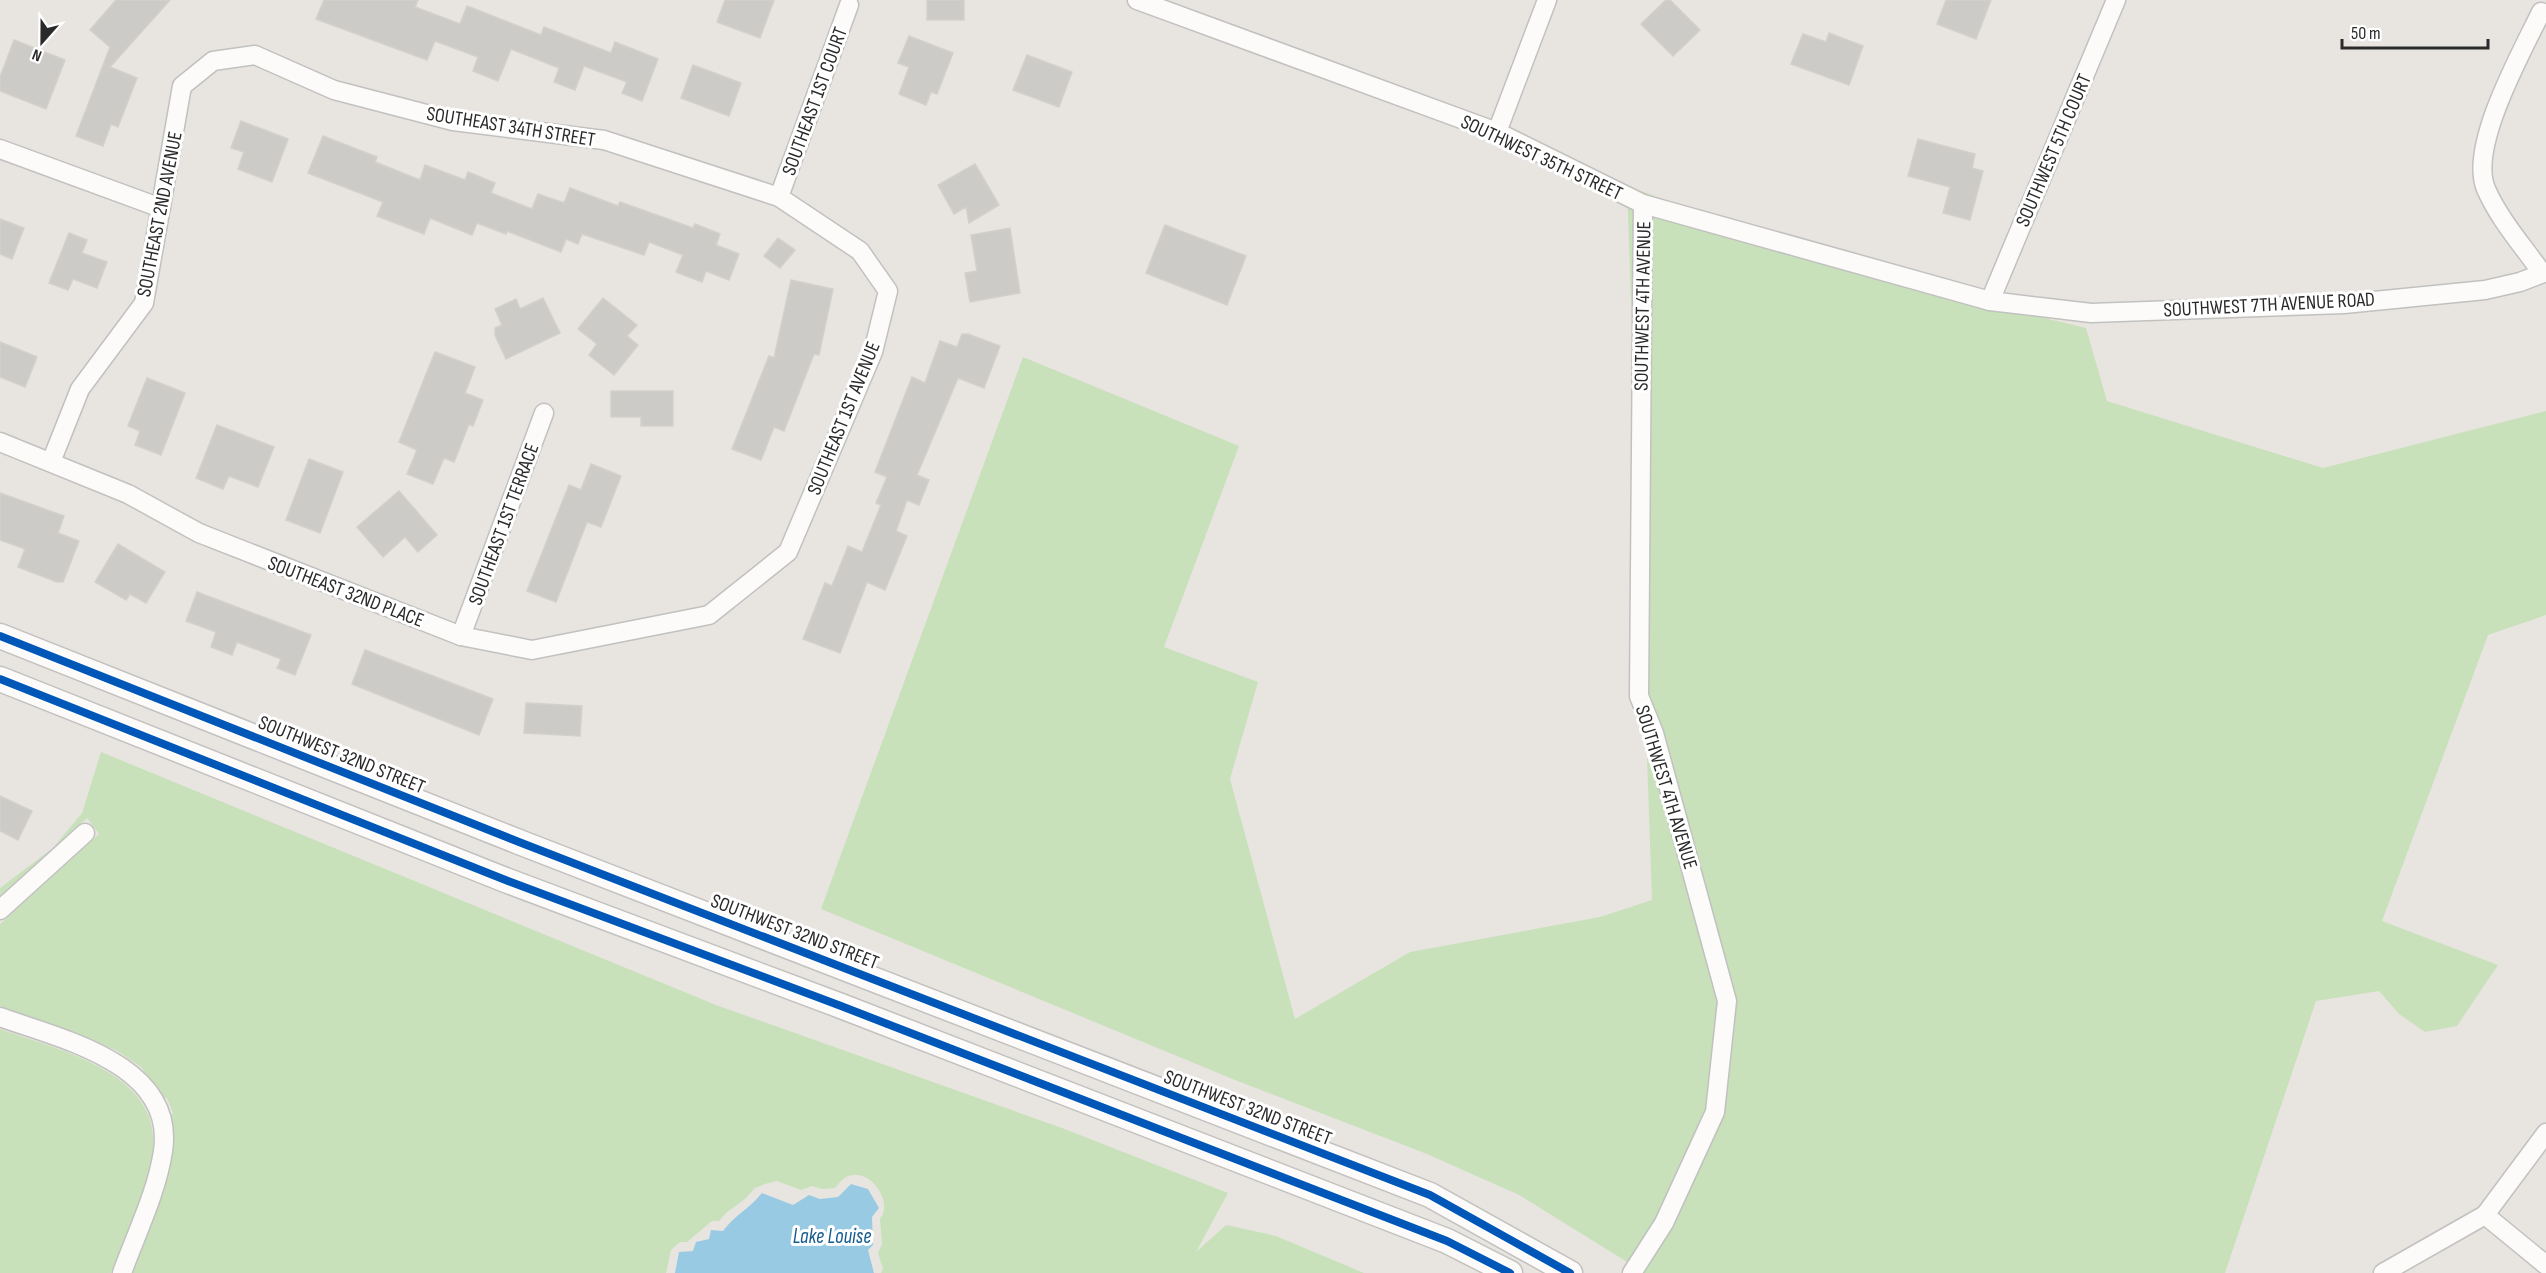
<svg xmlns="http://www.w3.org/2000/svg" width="2546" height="1273" font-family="'Sofia Sans Condensed',sans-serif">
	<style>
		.green { fill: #c8e1bb }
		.water { fill: #99cae4 }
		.building { fill: #cdcbc7; stroke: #d3d0cc; stroke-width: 1.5 }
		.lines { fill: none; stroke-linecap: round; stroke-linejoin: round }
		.minor-casing { stroke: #c1c1c0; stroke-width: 21 }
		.secondary-casing { stroke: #c1c1c0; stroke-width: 27 }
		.minor { stroke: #fcfbfa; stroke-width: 18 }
		.secondary { stroke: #fcfbfa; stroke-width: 24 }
		.cycleway-casing { stroke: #fff; stroke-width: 11 }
		.cycleway { stroke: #0057b8; stroke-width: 8 }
		.labels { text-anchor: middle; stroke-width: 6; stroke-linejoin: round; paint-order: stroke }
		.street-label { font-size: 20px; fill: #2a2a2a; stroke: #fff }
		.water-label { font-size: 21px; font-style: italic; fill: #175c90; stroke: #fff }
	</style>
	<rect width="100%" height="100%" fill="#e8e5e0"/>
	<g class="green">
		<polygon points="1627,186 1894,282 2086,328 2107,401 2323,468 2546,411 2546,615 2488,635 2382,921 2498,965 2457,1026 2425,1032 2399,1014 2379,991 2316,1001 2225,1273 1642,1273 1624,1260 1519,1195 1427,1154 1235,1080 821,909 1023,357 1239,446 1164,647 1258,682 1230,779 1295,1019 1410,952 1600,917 1652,900"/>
		<path d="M 101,752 L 716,1005 L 1062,1128 L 1228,1193 L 1196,1252 L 1226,1225 L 1276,1236 L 1364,1273 L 881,1273 L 883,1269 L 878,1253 L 882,1244 L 880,1219 C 895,1200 866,1164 845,1178 C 841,1180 838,1185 835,1188 L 822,1189 L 812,1186 L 801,1190 L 777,1181 L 765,1184 L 755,1188 L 745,1199 L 726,1213 L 719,1221 L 712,1221 L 687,1242 L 680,1242 L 671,1250 L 666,1273 L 132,1273 C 150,1224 181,1169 171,1115 L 173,1113 L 167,1098 L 164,1098 L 141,1067 L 116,1050 L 0,1006 L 0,924 L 99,834 L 87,818 L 0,896 L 0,888 L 53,848 L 82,813 Z"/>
		<path d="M 0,1029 C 55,1049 160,1071 153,1148 C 150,1186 125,1236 111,1273 L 0,1273 Z"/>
	</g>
	<path class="water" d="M 851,1184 L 868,1189 L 879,1208 L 872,1217 L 873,1245 L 868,1250 L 874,1273 L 675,1273 L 679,1252 L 693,1251 L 696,1242 L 709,1239 L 711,1230 L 723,1231 C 734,1216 750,1208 762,1193 L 793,1205 L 809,1195 L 820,1199 L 838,1197 Z"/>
	<g class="building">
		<polygon points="116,0 170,0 110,67 137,78 118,127 111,124 103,146 76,136 110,47 90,30"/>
		<polygon points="324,0 418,0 415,7 460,24 467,6 541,35 544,27 611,53 615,42 658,59 642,101 622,93 627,82 584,66 575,90 554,82 559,68 511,49 498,81 473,71 478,57 435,41 427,60 316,19"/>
		<polygon points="725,0 774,0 760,38 717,22"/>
		<rect x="927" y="0" width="37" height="20"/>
		<polygon points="1666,0 1670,0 1700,30 1673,56 1641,24"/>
		<polygon points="1946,0 1991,0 1976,39 1937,24"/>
		<polygon points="1829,33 1863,46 1849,85 1791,64 1803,34 1826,42"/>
		<polygon points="909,36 953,53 937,94 931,92 926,105 899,94 909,67 898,63"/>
		<polygon points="14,40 65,60 46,109 0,91 0,77"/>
		<polygon points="1027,55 1072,72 1059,107 1013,90"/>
		<polygon points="693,65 741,83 729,116 681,98"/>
		<polygon points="241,121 288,139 272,182 238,169 244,152 231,148"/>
		<polygon points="323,136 377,157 375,162 420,180 425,165 465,180 468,172 495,183 491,193 532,209 538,194 564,203 570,188 618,206 620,202 693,228 695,224 720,234 716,245 739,254 729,280 706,271 702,282 676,272 683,255 649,242 644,255 582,234 578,244 566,239 561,252 507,231 506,234 477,223 472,235 430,218 424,234 377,216 383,202 308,173"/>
		<polygon points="1918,139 1975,154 1972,168 1983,171 1970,220 1943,213 1950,187 1908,176"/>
		<polygon points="975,164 999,205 969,223 966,207 954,214 938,185"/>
		<polygon points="0,219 24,228 12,259 0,254"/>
		<polygon points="1165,225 1246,256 1227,305 1146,273"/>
		<polygon points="1010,228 1020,293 970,302 965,273 977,271 971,235"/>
		<polygon points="69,233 87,240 82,253 107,262 97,288 73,279 68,290 49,283"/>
		<polygon points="778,238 795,250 780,268 764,256"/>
		<polygon points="791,280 833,289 819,355 814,354 784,431 774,427 761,460 732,449 769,356 774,358"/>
		<polygon points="543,298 560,333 506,359 495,335 495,328 502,325 495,309 516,299 520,309"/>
		<polygon points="603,298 637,325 627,336 638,345 614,375 589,355 597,344 578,329"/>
		<polygon points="962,334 968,334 1000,346 984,388 958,378 917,475 929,480 919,505 907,500 896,531 907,536 885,590 867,582 840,653 803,639 825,583 832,586 848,546 862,552 881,505 876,503 887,477 875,472 912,377 925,383 940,341 957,347"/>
		<polygon points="0,342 37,357 25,387 0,377"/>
		<polygon points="435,352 475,367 465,393 483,400 473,426 469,424 454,462 444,458 433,484 407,474 417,450 399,442"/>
		<polygon points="147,378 185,393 161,455 135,445 140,431 128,426"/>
		<polygon points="611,391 673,391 673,426 641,426 641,417 611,417"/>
		<polygon points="217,425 274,447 258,487 229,476 223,489 196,478"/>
		<polygon points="309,459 343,472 320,533 286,520"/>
		<polygon points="591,464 621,476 601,527 587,522 556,602 527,591 569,485 581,490"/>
		<polygon points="399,491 437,535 418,552 405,537 383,557 357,527"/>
		<polygon points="0,493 64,516 58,533 79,541 63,582 57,582 18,567 25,549 0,540"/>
		<polygon points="118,544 165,572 146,603 130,594 126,600 95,582"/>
		<polygon points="197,592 311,635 295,675 277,668 281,659 237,642 232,655 211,647 216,632 186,621"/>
		<polygon points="365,650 493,699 479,735 352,684"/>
		<polygon points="526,703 582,706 580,736 524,733"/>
		<polygon points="0,796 32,811 18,840 0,831"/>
	</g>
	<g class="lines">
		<g class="minor-casing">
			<g id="minor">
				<polyline points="1137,0 1497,132 1643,204 1990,301 2091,313 2344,304 2485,290 2520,282 2546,272"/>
				<path d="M 2541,12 C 2522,52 2468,147 2486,189 C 2499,219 2523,246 2542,273"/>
				<polyline points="1497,132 1547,0"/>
				<polyline points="0,149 161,208"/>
				<polyline points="779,197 849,5"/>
				<polyline points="1990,301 2116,0"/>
				<polyline points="0,442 128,494 199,533 461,636 532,650 709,615 788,552 873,352 888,291 860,251 779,197 604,140 453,121 334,90 255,55 213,61 182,86 144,303 80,389 51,462"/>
				<polyline points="461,636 544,413"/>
				<polyline points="0,910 85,833"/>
				<path d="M 0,1017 C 61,1039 176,1064 163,1151 C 157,1192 136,1234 122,1273"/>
				<polyline points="2546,1133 2485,1215 2546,1265"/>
				<polyline points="1632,1273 1664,1223 1715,1112 1727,1001 1654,733 1639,696 1643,204"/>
				<polyline points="2383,1273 2485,1215"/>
			</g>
		</g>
		<g class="secondary-casing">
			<g id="secondary">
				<polyline points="0,636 519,842 1430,1195 1570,1273"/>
				<polyline points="0,679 508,881 841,1006 1447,1241 1510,1273"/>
			</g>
		</g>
		<use href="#minor" class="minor"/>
		<use href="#secondary" class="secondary"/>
		<g class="cycleway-casing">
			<g id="cycleway">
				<polyline points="0,636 519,842 1430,1195 1570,1273"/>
				<polyline points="0,679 508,881 841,1006 1447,1241 1510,1273"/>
			</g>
		</g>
		<use href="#cycleway" class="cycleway"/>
	</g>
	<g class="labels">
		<g class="street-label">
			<text transform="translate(814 101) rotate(-70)" y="7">SOUTHEAST 1ST COURT</text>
			<text transform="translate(511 126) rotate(9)" y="7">SOUTHEAST 34TH STREET</text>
			<text transform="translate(2053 150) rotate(-67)" y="7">SOUTHWEST 5TH COURT</text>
			<text transform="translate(1542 157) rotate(25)" y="7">SOUTHWEST 35TH STREET</text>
			<text transform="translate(159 214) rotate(-79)" y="7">SOUTHEAST 2ND AVENUE</text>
			<text transform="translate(2269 304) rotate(-3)" y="7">SOUTHWEST 7TH AVENUE ROAD</text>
			<text transform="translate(1642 306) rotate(-89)" y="7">SOUTHWEST 4TH AVENUE</text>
			<text transform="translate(843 418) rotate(-68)" y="7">SOUTHEAST 1ST AVENUE</text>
			<text transform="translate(503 524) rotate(-70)" y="7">SOUTHEAST 1ST TERRACE</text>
			<text transform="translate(346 591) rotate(21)" y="7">SOUTHEAST 32ND PLACE</text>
			<text transform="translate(342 754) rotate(22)" y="7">SOUTHWEST 32ND STREET</text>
			<text transform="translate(1667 787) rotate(73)" y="7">SOUTHWEST 4TH AVENUE</text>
			<text transform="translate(795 931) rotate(21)" y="7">SOUTHWEST 32ND STREET</text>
			<text transform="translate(1248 1107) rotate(21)" y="7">SOUTHWEST 32ND STREET</text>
		</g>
		<g class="water-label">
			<text x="832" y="1243">Lake Louise</text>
		</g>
	</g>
	<g transform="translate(42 42) rotate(201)" stroke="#ffffff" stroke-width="4.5" paint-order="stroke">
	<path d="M0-4.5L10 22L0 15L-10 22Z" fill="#2a2a2a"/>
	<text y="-9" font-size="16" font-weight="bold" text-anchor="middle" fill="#2a2a2a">N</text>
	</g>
	<path d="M2342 39v9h146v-9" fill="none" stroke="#2a2a2a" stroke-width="3"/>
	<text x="2351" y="39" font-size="18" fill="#2a2a2a" stroke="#ffffff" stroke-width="4.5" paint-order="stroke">50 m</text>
</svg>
